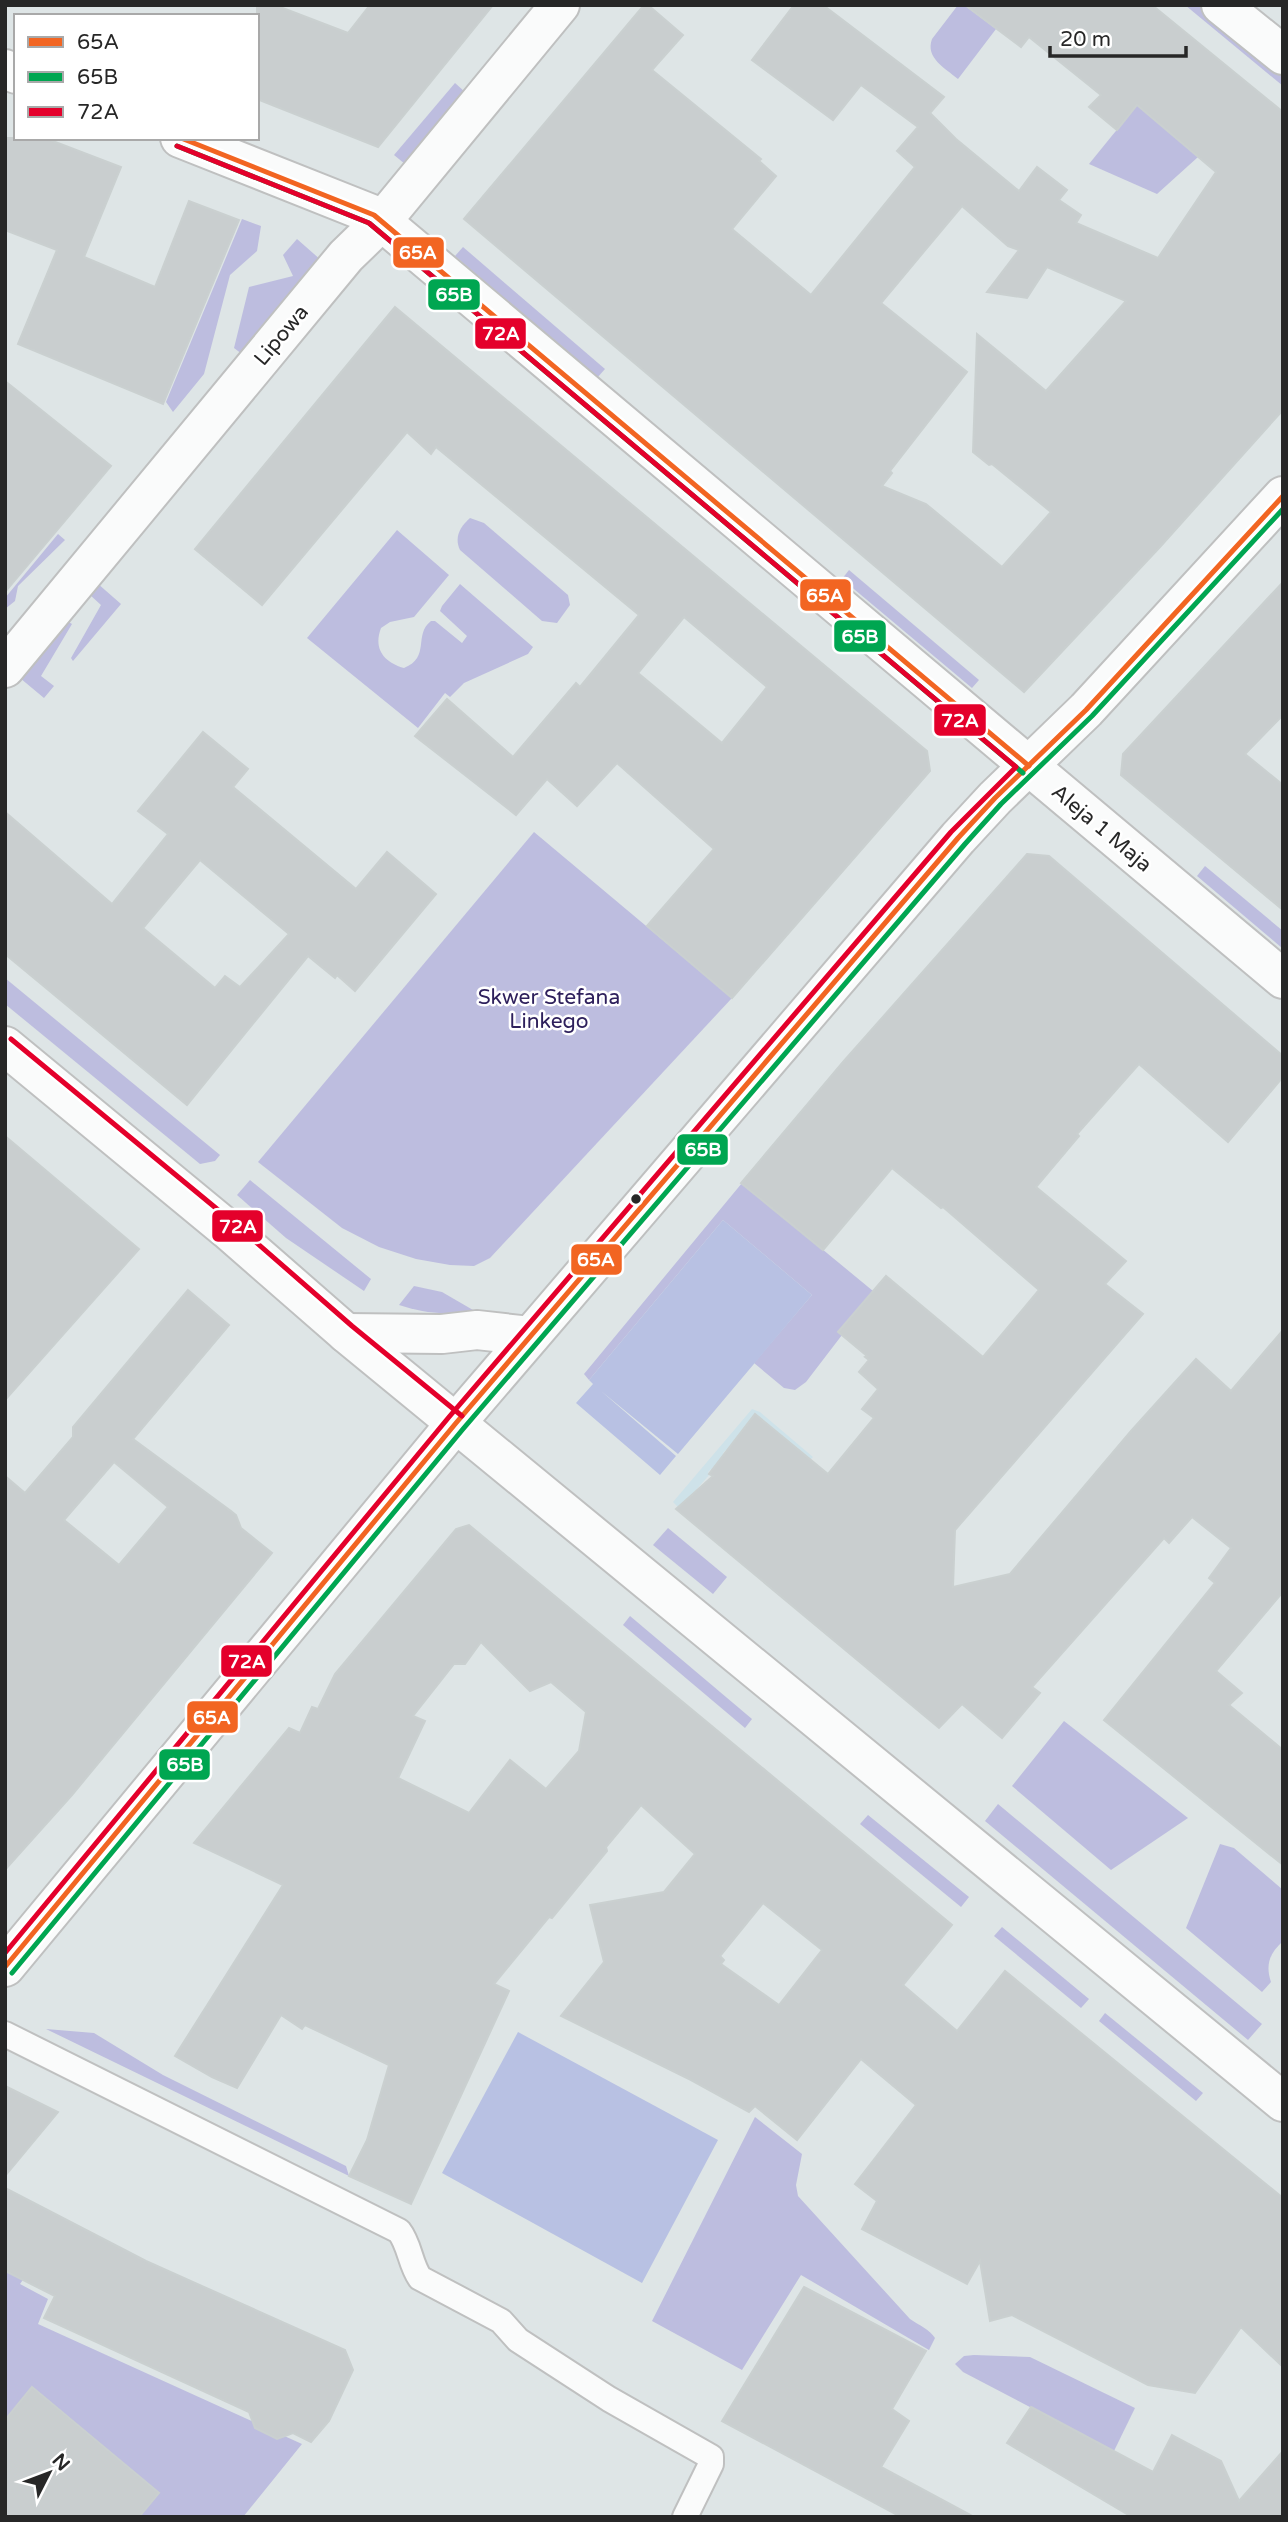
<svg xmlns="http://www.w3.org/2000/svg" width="1288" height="2522" font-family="'Varela Round',sans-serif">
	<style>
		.green { fill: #bdbddf }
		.sand { fill: #cee2e9 }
		.pitch { fill: #b8c1e3 }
		.building { fill: #c9cecf; stroke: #cad0d0; stroke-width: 2; fill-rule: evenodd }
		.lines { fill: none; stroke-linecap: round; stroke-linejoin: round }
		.service-casing { stroke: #bfc0c0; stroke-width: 28 }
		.minor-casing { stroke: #bfc0c0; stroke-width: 42 }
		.tertiary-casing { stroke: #bfc0c0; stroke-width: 42 }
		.service { stroke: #fafbfb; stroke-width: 24 }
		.minor { stroke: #fafbfb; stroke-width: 38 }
		.tertiary { stroke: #fafbfb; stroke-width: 38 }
		.bus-1-casing { stroke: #fff; stroke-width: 10 }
		.bus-2-casing { stroke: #fff; stroke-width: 10 }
		.bus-3-casing { stroke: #fff; stroke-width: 10 }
		.bus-1 { stroke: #f26522; stroke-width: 5 }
		.bus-2 { stroke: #00a651; stroke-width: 5 }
		.bus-3 { stroke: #e4002b; stroke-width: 5 }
		.bus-dot { fill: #272727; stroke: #fff; stroke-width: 2.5 }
		.labels { text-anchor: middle; stroke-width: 5; stroke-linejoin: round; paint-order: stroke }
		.street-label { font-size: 21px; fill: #272727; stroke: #fff }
		.park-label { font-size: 21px; fill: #2e205c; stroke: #fff }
		.line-badge { stroke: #fff; stroke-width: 2.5 }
		.badge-label { font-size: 19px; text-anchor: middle; font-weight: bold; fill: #fff }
	</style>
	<rect width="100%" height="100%" fill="#dee5e6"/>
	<g class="green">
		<path d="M 958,5 L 964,5 L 996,29 L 958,79 C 945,68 925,58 932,39 Z"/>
		<polygon points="1185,5 1206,5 1283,69 1283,86"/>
		<polygon points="455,83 465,92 405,164 394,155"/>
		<polygon points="1137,105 1198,157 1157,194 1089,164"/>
		<polygon points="242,219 261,226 257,251 230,275 204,374 173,412 166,402"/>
		<polygon points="297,239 322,261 242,354 234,348 249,287 293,276 283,255"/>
		<polygon points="463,247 605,369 597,378 455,256"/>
		<path d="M 470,518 L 484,523 L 568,595 L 570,605 L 557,623 L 542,621 L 460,550 C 454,537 460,527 470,518 Z"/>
		<path d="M 397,530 L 449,575 L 414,617 L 390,622 L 381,628 C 373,649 384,662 404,668 C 431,657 413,635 431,621 L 435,621 L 462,643 L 467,636 L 440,611 L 442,606 L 460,584 L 533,647 L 528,654 L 464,683 L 450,697 L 445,693 L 418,728 L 307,638 Z"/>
		<polygon points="58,534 65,540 18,586 15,601 5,609 5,598"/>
		<polygon points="849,570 979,680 972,688 842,579"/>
		<polygon points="97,583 121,604 73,661 71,658 101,605 89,594"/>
		<polygon points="67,621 72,624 41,676 54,686 44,698 20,678"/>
		<polygon points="534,832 732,998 490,1258 474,1266 450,1265 416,1259 379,1247 342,1228 258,1162"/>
		<polygon points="1205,866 1283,931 1282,948 1197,876"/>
		<polygon points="5,978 220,1155 215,1161 200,1164 5,1004"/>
		<polygon points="250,1180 371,1279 364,1291 286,1238 237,1195"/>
		<polygon points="742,1183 873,1291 839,1332 842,1335 806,1382 795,1390 784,1388 754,1363 812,1295 723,1220 589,1380 584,1374"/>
		<path d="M 414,1286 L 442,1292 L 473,1310 C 446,1316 424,1313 399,1305 Z"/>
		<polygon points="668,1528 727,1577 713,1594 653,1545"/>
		<polygon points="630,1616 752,1719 745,1728 623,1625"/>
		<polygon points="1064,1721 1188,1818 1111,1870 1012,1786"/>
		<polygon points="998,1804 1262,2024 1248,2040 985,1821"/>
		<polygon points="868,1815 969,1897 961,1907 860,1824"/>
		<path d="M 1220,1844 L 1234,1848 L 1283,1890 L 1283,1941 C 1270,1953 1265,1964 1271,1982 L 1262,1992 L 1186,1928 Z"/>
		<polygon points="1002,1927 1089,1999 1081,2008 994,1936"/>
		<polygon points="1105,2013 1203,2093 1196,2101 1099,2021"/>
		<polygon points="46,2029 94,2033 163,2075 346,2166 349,2176"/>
		<path d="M 755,2117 L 802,2154 L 796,2185 L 798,2196 L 910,2319 C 919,2325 930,2330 935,2338 L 929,2350 L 801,2275 L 742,2370 L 652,2321 Z"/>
		<polygon points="5,2257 30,2270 20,2284 48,2299 38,2324 302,2444 243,2517 120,2517 5,2422"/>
		<polygon points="974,2355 1030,2357 1135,2408 1114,2451 963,2372 955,2364 964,2356"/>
	</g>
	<polygon class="sand" points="752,1409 760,1412 813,1457 810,1460 726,1450 723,1453 725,1456 713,1471 711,1469 708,1472 710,1474 682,1506 678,1507 673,1502"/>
	<g class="pitch">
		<polygon points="723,1220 812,1295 678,1454 601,1391 676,1456 660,1475 576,1403 593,1384 589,1380"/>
		<polygon points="518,2032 718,2140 642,2283 442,2173"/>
	</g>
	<g class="building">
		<polygon points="257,5 275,5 348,33 370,5 493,5 378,147 257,99"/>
		<path d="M 644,5 L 648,5 L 683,35 L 652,70 L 761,159 L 759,161 L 776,176 L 732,229 L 811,295 L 915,167 L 897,151 L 918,127 L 861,85 L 833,120 L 752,60 L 794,5 L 823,5 L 944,97 L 930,113 L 956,139 L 1019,191 L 1037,167 L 1067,190 L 1059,200 L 1081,215 L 1076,223 L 1158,258 L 1216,172 L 1137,105 L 1117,130 L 1089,107 L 1101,95 L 1029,37 L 1021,47 L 965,5 L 1152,5 L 1283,112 L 1282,411 L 1160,547 L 1024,692 L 464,219 ZM 962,206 L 1008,246 L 1019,250 L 987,292 L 1027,298 L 1047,267 L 1126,301 L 1046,391 L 977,334 L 973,452 L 989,465 L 992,464 L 1051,512 L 1002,567 L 926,504 L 882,486 L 892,473 L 890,471 L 967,372 L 881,303 Z"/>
		<polygon points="5,138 45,138 121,167 84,257 155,287 189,201 239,220 163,404 18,344 57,250 5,230"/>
		<path d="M 395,307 L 927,751 L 930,771 L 732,998 L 647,926 L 714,849 L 617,763 L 577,806 L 547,779 L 516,815 L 415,736 L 447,699 L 513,757 L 576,683 L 580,687 L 639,615 L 436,447 L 431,454 L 407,432 L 262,605 L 195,549 ZM 684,617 L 767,687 L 722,743 L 638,673 Z"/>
		<polygon points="5,381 111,466 5,592"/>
		<polygon points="1283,582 1283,715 1245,754 1283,785 1283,910 1121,775 1123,754"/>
		<path d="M 203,732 L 248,769 L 233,787 L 356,889 L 387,852 L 436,894 L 355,991 L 337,975 L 335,978 L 308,956 L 187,1105 L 5,954 L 5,812 L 112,904 L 168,834 L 138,811 ZM 200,860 L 289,934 L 240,987 L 225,976 L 215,988 L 143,928 Z"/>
		<polygon points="1027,854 1049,856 1283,1056 1283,1077 1228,1142 1139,1064 1077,1134 1079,1136 1036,1187 1126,1261 1105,1284 1143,1314 955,1530 953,1587 1010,1574 1131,1431 1196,1359 1231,1391 1283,1330 1283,1592 1216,1671 1242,1693 1229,1705 1283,1750 1283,1865 1104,1720 1215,1583 1209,1578 1231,1548 1192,1517 1169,1543 1164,1538 1032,1687 1040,1693 1002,1738 962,1704 939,1728 676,1509 713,1476 709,1474 755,1414 828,1474 874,1418 862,1409 878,1389 859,1372 869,1360 865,1357 867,1356 838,1332 886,1276 983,1357 1039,1290 943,1207 941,1208 892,1168 823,1250 741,1183 843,1062"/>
		<polygon points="5,1136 139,1249 5,1400"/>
		<path d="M 188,1290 L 229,1325 L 133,1439 L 231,1511 L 236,1515 L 241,1528 L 272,1553 L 72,1795 L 5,1870 L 5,1476 L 25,1493 L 73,1437 L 73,1427 ZM 114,1462 L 168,1507 L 119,1565 L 64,1520 Z"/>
		<path d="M 469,1525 L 952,1925 L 903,1985 L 957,2031 L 1005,1971 L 1283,2198 L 1283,2367 L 1241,2327 L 1195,2393 L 1148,2385 L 1012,2315 L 990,2321 L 980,2261 L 967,2284 L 862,2229 L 877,2201 L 855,2184 L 916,2105 L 861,2059 L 797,2140 L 755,2106 L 749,2112 L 691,2080 L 561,2016 L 604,1962 L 590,1905 L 664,1892 L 695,1854 L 641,1805 L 606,1847 L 607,1851 L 552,1918 L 549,1917 L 494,1984 L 509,1991 L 411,2204 L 349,2176 L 367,2140 L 389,2065 L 305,2025 L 302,2029 L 281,2015 L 237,2088 L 212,2077 L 175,2056 L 283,1885 L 194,1843 L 289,1728 L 300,1733 L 312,1707 L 318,1709 L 335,1674 L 456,1529 ZM 481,1642 L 530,1691 L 551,1682 L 586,1712 L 579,1751 L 546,1789 L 510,1760 L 469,1813 L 398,1778 L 425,1721 L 413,1716 L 454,1664 L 465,1664 ZM 763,1903 L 822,1950 L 779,2005 L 721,1964 L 724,1960 L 720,1956 Z"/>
		<polygon points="5,2086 58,2112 5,2176"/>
		<polygon points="5,2188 146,2261 345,2350 353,2370 329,2421 311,2442 293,2433 277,2439 255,2428 249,2412 44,2318 55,2296 5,2271"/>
		<polygon points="804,2287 926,2351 892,2409 909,2421 881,2467 974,2517 901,2517 722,2421"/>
		<polygon points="32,2387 159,2493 139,2517 5,2517 5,2420"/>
		<polygon points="1031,2407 1153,2472 1172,2435 1221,2461 1239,2501 1283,2451 1283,2517 1132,2517 1007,2443"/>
	</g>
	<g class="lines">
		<g class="service-casing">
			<path id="service" d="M 5,2034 L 399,2231 C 410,2245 410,2264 420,2278 L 501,2321 L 518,2340 L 609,2399 L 711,2457 L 711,2464 L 685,2517"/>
		</g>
		<g class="minor-casing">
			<g id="minor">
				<polyline points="1221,5 1283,55"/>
				<polyline points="5,668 346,256 382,221 560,5"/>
				<polyline points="1029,766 1283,979"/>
			</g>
		</g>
		<g class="tertiary-casing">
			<g id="tertiary">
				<polyline points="5,69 16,74"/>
				<polyline points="180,138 374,215 1029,766"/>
				<polyline points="5,1046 228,1230 346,1333 1283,2102"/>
				<polyline points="346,1333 442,1334 477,1330 530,1336"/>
				<polyline points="5,1967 456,1423 958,838 995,798 1086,710 1283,496"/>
			</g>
		</g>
		<use href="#service" class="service"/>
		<use href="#minor" class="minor"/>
		<use href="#tertiary" class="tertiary"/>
		<g class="bus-1-casing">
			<g id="bus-1">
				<polyline points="181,138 374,215 1029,766"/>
				<polyline points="5,1967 456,1423 958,838 995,798 1086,710 1283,496"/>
			</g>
		</g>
		<g class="bus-2-casing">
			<g id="bus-2">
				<polyline points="177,146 369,223 1023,773"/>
				<polyline points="12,1973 463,1429 965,844 1001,804 1092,716 1283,509"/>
			</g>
		</g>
		<g class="bus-3-casing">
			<g id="bus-3">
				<polyline points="11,1039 234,1223 352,1326 462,1416"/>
				<polyline points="5,1953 449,1417 951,832 1016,767 369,223 177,146"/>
			</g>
		</g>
		<use href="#bus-1" class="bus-1"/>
		<use href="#bus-2" class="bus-2"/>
		<use href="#bus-3" class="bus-3"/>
	</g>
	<circle class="bus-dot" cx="636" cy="1199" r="6"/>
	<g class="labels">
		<g class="street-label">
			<text transform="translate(281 335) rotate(-50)" y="7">Lipowa</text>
			<text transform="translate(1102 828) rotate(40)" y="7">Aleja 1 Maja</text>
		</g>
		<g class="park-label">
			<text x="549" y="1004">Skwer Stefana<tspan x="549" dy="24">Linkego</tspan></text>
		</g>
	</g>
	<g class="line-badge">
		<rect x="392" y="236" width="53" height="33" rx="7" fill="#f26522"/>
		<rect x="427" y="278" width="54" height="33" rx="7" fill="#00a651"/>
		<rect x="474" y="317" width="53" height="33" rx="7" fill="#e4002b"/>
		<rect x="799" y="578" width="53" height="34" rx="7" fill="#f26522"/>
		<rect x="833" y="619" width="54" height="34" rx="7" fill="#00a651"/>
		<rect x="933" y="703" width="54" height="34" rx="7" fill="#e4002b"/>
		<rect x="676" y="1133" width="53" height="33" rx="7" fill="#00a651"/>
		<rect x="211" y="1209" width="53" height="34" rx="7" fill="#e4002b"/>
		<rect x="570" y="1243" width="53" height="33" rx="7" fill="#f26522"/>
		<rect x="220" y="1644" width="53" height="34" rx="7" fill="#e4002b"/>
		<rect x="186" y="1700" width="53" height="34" rx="7" fill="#f26522"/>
		<rect x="158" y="1748" width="53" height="33" rx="7" fill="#00a651"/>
	</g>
	<g class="badge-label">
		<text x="418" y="259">65A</text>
		<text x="454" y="301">65B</text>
		<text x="501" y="340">72A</text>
		<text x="825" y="602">65A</text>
		<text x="860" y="643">65B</text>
		<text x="960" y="727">72A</text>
		<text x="703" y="1156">65B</text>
		<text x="238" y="1233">72A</text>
		<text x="596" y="1266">65A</text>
		<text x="247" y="1668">72A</text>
		<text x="212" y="1724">65A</text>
		<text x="185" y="1771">65B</text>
	</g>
	<rect width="1288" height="2522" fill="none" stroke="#272727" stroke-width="14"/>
	<rect x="14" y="14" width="245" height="126" fill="#ffffff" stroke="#a9a9a9" stroke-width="2"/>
	<rect x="28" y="37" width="35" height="10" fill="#f26522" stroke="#a9a9a9" stroke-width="2"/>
	<text x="77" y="49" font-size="21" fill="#272727">65A</text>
	<rect x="28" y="72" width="35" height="10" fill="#00a651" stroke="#a9a9a9" stroke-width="2"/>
	<text x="77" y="84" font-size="21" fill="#272727">65B</text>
	<rect x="28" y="107" width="35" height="10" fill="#e4002b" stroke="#a9a9a9" stroke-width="2"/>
	<text x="77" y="119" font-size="21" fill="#272727">72A</text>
	<g transform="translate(49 2473) rotate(48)" stroke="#ffffff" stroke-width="5" paint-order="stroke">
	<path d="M0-5L12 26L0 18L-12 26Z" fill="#272727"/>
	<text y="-10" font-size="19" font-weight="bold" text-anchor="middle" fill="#272727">N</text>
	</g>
	<path d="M1050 46v10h136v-10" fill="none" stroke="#272727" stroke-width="3.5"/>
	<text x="1060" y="46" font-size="21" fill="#272727" stroke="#ffffff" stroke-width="5" paint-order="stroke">20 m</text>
</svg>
